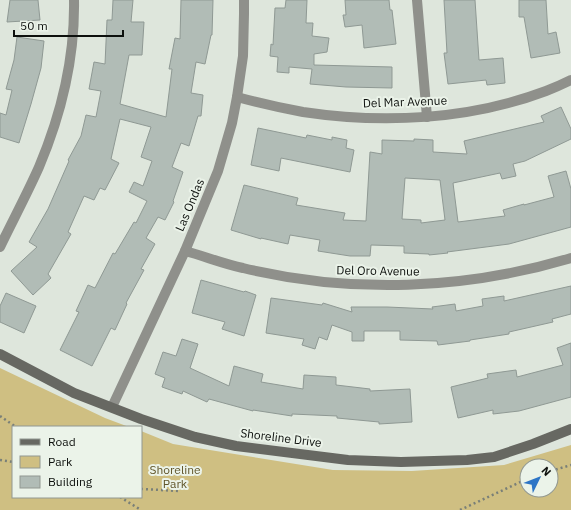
<svg xmlns="http://www.w3.org/2000/svg" width="571" height="510" font-family="'IBM Plex Sans',sans-serif">
	<style>
		.green { fill: #cfbf82; fill-rule: evenodd }
		.building { fill: #b1bcb6; stroke: #8f9994; fill-rule: evenodd }
		.lines { fill: none; stroke-linecap: round; stroke-linejoin: round }
		.path { stroke: #797f78; stroke-width: 2.5; stroke-dasharray: 2 3; stroke-linecap: butt }
		.minor { stroke: #8f908b; stroke-width: 10 }
		.secondary { stroke: #676862; stroke-width: 10 }
		.labels { text-anchor: middle; stroke-width: 4; stroke-linejoin: round; paint-order: stroke }
		.street-label { font-size: 12px; fill: #0d100d; stroke: #ebf3e9 }
		.park-label { font-size: 12px; fill: #60552a; stroke: #ebf3e9 }
	</style>
	<rect width="100%" height="100%" fill="#dee6dc"/>
	<path class="green" d="M 0,368 L 105,418 L 129,427 L 13,427 L 13,497 L 141,497 L 141,431 L 173,444 L 333,470 L 412,471 L 504,465 L 571,445 L 571,510 L 0,510 ZM 527,466 L 551,466 L 551,490 L 527,490 Z"/>
	<g class="building">
		<polygon points="10,0 38,0 40,20 7,22"/>
		<polygon points="113,0 133,0 131,22 144,22 142,55 129,55 120,104 166,117 172,69 169,69 175,38 180,39 181,0 213,0 212,35 211,35 205,64 196,62 191,93 203,95 201,116 198,116 189,146 181,143 172,167 183,172 173,201 174,202 165,220 158,217 146,238 155,244 141,269 144,270 126,303 127,304 115,330 111,328 92,366 60,350 79,312 76,311 88,285 95,288 113,253 115,254 134,222 136,223 147,201 129,192 134,182 143,186 152,161 141,157 151,127 120,119 111,159 119,163 105,190 100,188 94,200 84,196 68,232 71,234 48,274 51,278 33,295 11,271 37,247 29,242 48,209 69,161 68,160 81,136 86,115 96,117 101,91 89,89 94,62 105,64 107,20 112,20"/>
		<polygon points="286,0 307,0 306,23 313,23 312,36 329,38 327,52 314,54 314,65 392,67 392,88 346,87 310,84 312,69 289,67 289,73 277,72 278,57 270,56 271,44 273,45 275,8 285,8"/>
		<polygon points="345,0 389,0 390,10 392,10 396,44 364,48 362,25 345,27 343,15 346,15"/>
		<polygon points="444,0 475,0 479,60 503,58 505,83 487,85 486,80 448,84 444,53 447,53"/>
		<polygon points="519,0 546,0 548,34 556,32 560,53 531,58 524,17 519,17"/>
		<polygon points="17,37 44,41 41,68 31,104 19,143 0,137 0,113 6,115 12,90 6,89 14,60"/>
		<path d="M 561,107 L 571,129 L 571,139 L 525,161 L 513,164 L 516,176 L 502,179 L 500,173 L 453,183 L 458,222 L 505,216 L 503,210 L 524,204 L 524,205 L 554,197 L 548,176 L 566,171 L 571,189 L 571,227 L 509,244 L 447,252 L 448,253 L 429,255 L 429,254 L 404,253 L 404,246 L 371,245 L 370,256 L 350,256 L 318,251 L 320,240 L 290,235 L 288,244 L 261,238 L 261,239 L 231,230 L 244,185 L 298,198 L 296,205 L 345,213 L 343,220 L 366,221 L 370,152 L 382,154 L 382,140 L 414,141 L 414,139 L 433,140 L 433,152 L 467,154 L 464,141 L 544,122 L 541,116 ZM 405,178 L 440,180 L 445,220 L 421,223 L 421,220 L 402,219 Z"/>
		<polygon points="258,128 306,138 307,135 332,140 332,137 347,140 346,148 354,150 350,172 281,158 279,171 251,165"/>
		<polygon points="201,280 244,292 245,291 256,295 244,336 222,329 225,322 192,313"/>
		<polygon points="571,286 571,314 552,319 553,322 509,332 509,334 470,340 470,341 438,345 437,341 400,340 400,331 364,331 364,341 352,341 352,332 332,325 327,340 319,337 315,349 302,345 304,339 266,333 271,298 322,305 323,303 352,312 351,307 387,307 433,309 432,307 455,304 456,311 483,306 482,299 504,296 504,301"/>
		<polygon points="6,293 36,306 24,333 0,322 0,306"/>
		<polygon points="182,339 198,344 190,368 229,386 234,366 263,374 261,382 303,389 304,375 336,377 336,385 370,389 370,391 410,389 412,422 379,424 379,422 337,418 337,416 292,414 292,416 253,410 253,411 209,399 207,402 183,391 182,394 162,387 165,378 155,374 163,352 176,356"/>
		<polygon points="571,343 571,397 519,411 493,414 493,410 458,418 451,387 488,378 487,374 516,370 517,377 563,365 557,348"/>
	</g>
	<g class="lines">
		<g class="path">
			<polyline points="0,416 16,427"/>
			<polyline points="0,460 13,462"/>
			<polyline points="551,471 571,465"/>
			<polyline points="141,489 180,491"/>
			<polyline points="120,497 141,510"/>
			<polyline points="460,510 527,479"/>
		</g>
		<g class="minor">
			<polyline points="417,0 427,117"/>
			<path d="M 237,97 C 259,103 281,108 303,112 C 383,124 469,120 546,91 C 554,88 563,84 571,80"/>
			<path d="M 0,247 C 13,220 27,194 39,167 C 61,115 75,57 74,0"/>
			<path d="M 185,251 C 204,256 224,264 243,268 C 352,294 464,290 571,258"/>
			<polyline points="112,407 185,251 218,171 232,123 237,97 243,56 244,14 244,0"/>
		</g>
		<polyline class="secondary" points="0,354 74,393 141,419 195,437 236,446 348,460 401,462 467,460 494,457 533,444 571,429"/>
	</g>
	<g class="labels">
		<g class="street-label">
			<text transform="translate(405 102) rotate(-2)" y="4">Del Mar Avenue</text>
			<text transform="translate(190 205) rotate(-67)" y="4">Las Ondas</text>
			<text transform="translate(378 271) rotate(1)" y="4">Del Oro Avenue</text>
			<text transform="translate(281 438) rotate(7)" y="4">Shoreline Drive</text>
		</g>
		<g class="park-label">
			<text x="175" y="474">Shoreline<tspan x="175" dy="14">Park</tspan></text>
		</g>
	</g>
	<rect x="12" y="426" width="130" height="72" fill="#ebf3e9" stroke="#929891"/>
	<rect x="20" y="439" width="20" height="6" fill="#676862" stroke="#929891"/>
	<text x="48" y="446" font-size="12" fill="#0d100d">Road</text>
	<rect x="20" y="456" width="20" height="12" fill="#cfbf82" stroke="#929891"/>
	<text x="48" y="466" font-size="12" fill="#0d100d">Park</text>
	<rect x="20" y="476" width="20" height="12" fill="#b1bcb6" stroke="#929891"/>
	<text x="48" y="486" font-size="12" fill="#0d100d">Building</text>
	<g transform="translate(539 478) rotate(47)"><circle r="19" fill="#ebf3e9" stroke="#929891"/>
	<path d="M0-3L7 15L0 10L-7 15Z" fill="#2d75c6"/>
	<text y="-6" font-size="11" font-weight="bold" text-anchor="middle" fill="#0d100d">N</text>
	</g>
	<path d="M14 30v6h109v-6" fill="none" stroke="#0d100d" stroke-width="2"/>
	<text x="20" y="30" font-size="12" fill="#0d100d" stroke="#ebf3e9" stroke-width="3" paint-order="stroke">50 m</text>
</svg>
